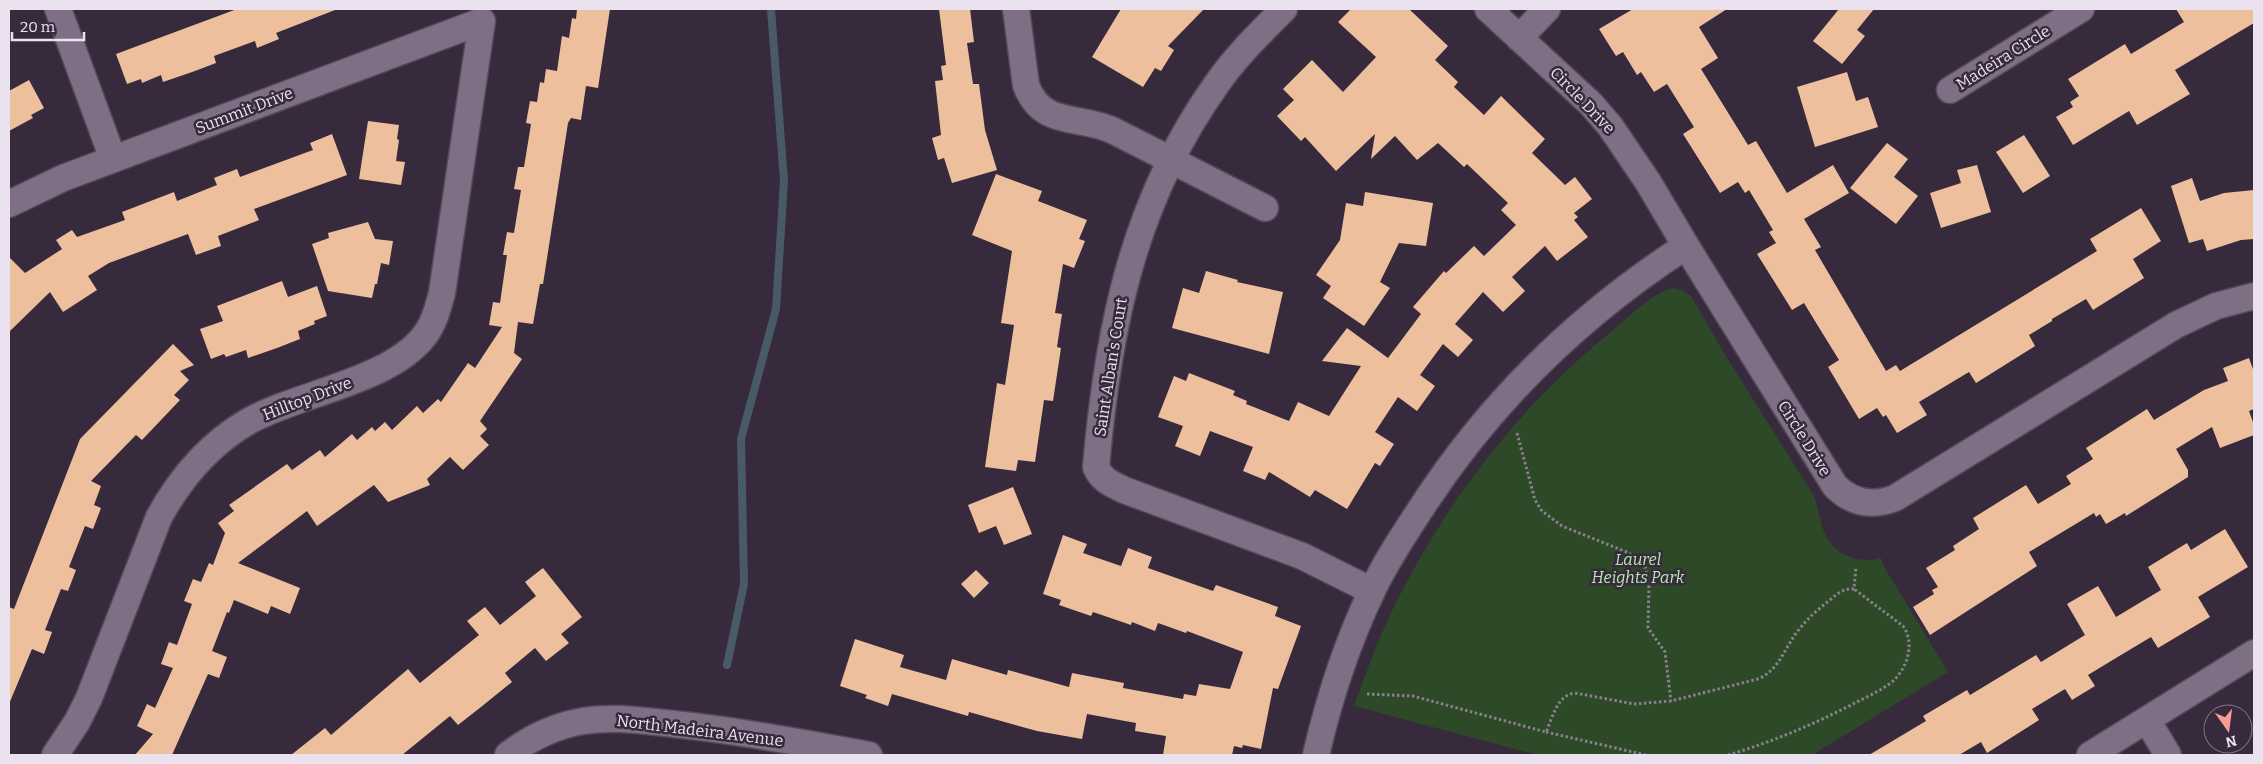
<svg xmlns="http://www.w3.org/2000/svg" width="2263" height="764" font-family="Bitter,serif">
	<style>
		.green { fill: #2d4928 }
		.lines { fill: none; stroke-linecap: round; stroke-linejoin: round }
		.stream { stroke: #495a67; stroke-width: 8 }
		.building { fill: #edbf9d }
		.street-casing { stroke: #544859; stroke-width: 29 }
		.path { stroke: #8a7f8f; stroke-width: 3; stroke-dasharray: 2.5 2.5; stroke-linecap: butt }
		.street { stroke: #7e6f85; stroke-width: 26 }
		.labels { text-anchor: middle; stroke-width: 5; stroke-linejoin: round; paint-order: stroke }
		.street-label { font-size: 16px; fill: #ebe2ef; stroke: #372a3d }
		.park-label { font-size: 16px; font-style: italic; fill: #b5eaab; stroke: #372a3d }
	</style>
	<rect width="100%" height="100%" fill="#372a3d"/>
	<path class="green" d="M 1672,288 L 1682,290 L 1691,296 L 1727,358 L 1814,496 C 1819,509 1819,522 1825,534 C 1835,556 1859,564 1881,558 L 1883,565 L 1948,672 L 1812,755 L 1537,755 L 1354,706 C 1366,674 1377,641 1392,611 C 1444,504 1518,407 1611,332 C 1626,319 1653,293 1672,288 Z"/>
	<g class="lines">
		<polyline class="stream" points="727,665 744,584 741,439 776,309 784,181 771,9"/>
	</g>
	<g class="building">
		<polygon points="237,9 335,9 335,10 276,33 279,39 257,48 255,41 214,56 216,63 195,71 163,82 161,75 142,83 141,79 127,84 116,54"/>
		<polygon points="577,9 610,9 598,88 586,86 581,120 571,118 568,123 543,284 540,284 533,324 518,322 514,353 522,359 480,421 487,429 480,436 489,445 463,470 450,457 427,479 430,485 388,502 374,485 317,526 307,511 238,563 300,588 290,614 271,606 268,614 234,600 229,613 227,612 212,651 227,657 219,678 208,674 172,755 135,755 153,734 137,726 147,704 155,708 173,668 161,664 169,642 177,645 192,604 184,601 193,579 201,582 209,563 213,565 225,533 218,523 234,511 229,505 287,464 292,470 320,450 325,457 352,434 357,440 372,427 375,431 385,422 392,430 417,406 423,413 438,399 441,402 468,363 475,368 502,327 489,325 493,302 500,303 507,255 503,255 507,232 514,233 521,190 514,189 518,167 524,167 531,124 526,123 530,101 537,102 540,82 544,83 546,69 557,71 562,36 569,38 572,18 576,19"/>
		<polygon points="939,9 970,9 974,42 967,43 973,84 979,84 985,130 997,170 952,183 944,158 938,160 932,138 941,135 935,81 943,80 941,66 946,65"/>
		<polygon points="1121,9 1204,9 1168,46 1174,50 1161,71 1155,68 1143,87 1092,57"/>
		<polygon points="1351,9 1409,9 1448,46 1435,60 1458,82 1454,87 1484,115 1501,96 1545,139 1532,153 1565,185 1575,177 1592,199 1574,213 1578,217 1574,220 1588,237 1557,261 1545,246 1512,277 1525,291 1503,312 1483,292 1455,324 1473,340 1458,357 1443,344 1420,375 1435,386 1417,411 1398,397 1375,432 1394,444 1380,466 1375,463 1347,509 1315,490 1310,497 1269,472 1265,480 1243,471 1253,447 1210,431 1200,456 1175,446 1183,426 1158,417 1174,376 1186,381 1189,373 1235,391 1233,395 1247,401 1246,404 1289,421 1298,402 1329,416 1361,366 1322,361 1347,328 1388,358 1421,314 1413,307 1444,271 1446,273 1474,246 1484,256 1516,225 1501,210 1508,203 1467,164 1464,167 1438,143 1417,160 1395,136 1371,159 1375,134 1336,171 1305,137 1301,141 1277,116 1294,100 1283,89 1312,60 1343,92 1376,57 1338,22"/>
		<polygon points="1633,9 1727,9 1699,27 1718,58 1701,69 1748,145 1756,141 1787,193 1833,165 1849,193 1804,219 1821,247 1815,250 1886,371 1896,365 1900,371 2097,251 2090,239 2141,208 2161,241 2133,259 2144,278 2093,310 2086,299 2052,319 2052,321 2029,335 2035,346 1976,383 1969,372 1919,402 1927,415 1897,433 1886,415 1883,417 1877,408 1859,419 1828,367 1839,360 1818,326 1804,303 1792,310 1757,254 1776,243 1769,232 1773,230 1749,190 1745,193 1738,182 1720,193 1683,134 1694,127 1667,84 1654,92 1641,72 1637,75 1623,52 1616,56 1599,29"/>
		<polygon points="1839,9 1874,9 1857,30 1865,36 1842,64 1813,41"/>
		<polygon points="2176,9 2254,9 2254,23 2175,70 2190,94 2137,125 2129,111 2073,145 2056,117 2073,107 2070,102 2079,96 2068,79 2125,44 2131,54 2184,22"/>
		<polygon points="1847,72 1856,101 1868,97 1878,127 1815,147 1797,87"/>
		<polygon points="29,80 44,108 31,115 33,118 9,131 9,91"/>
		<polygon points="368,121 399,125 397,139 399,140 396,161 405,162 401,185 359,179"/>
		<polygon points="332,134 347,175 254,209 259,220 218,236 221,246 196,255 188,234 109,263 88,276 97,290 63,312 50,292 9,332 9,257 25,273 62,249 56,240 72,230 77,237 125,220 122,212 174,192 177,201 217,185 214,178 237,169 240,177 313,150 310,143"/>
		<polygon points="2024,135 2050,176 2023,193 1996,152"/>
		<polygon points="1887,143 1908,159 1894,177 1918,196 1896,224 1850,188"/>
		<polygon points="1977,165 1991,212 1941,228 1930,193 1961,183 1957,170"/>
		<polygon points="996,174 1042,191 1038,201 1087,220 1079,239 1085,241 1074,268 1063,264 1055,313 1062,314 1057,347 1061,348 1053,401 1044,400 1035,462 1018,460 1016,471 985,467 997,383 1005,385 1014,325 1001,323 1012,251 972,235"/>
		<polygon points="2192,178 2200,201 2224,193 2254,190 2254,239 2241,240 2207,251 2203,239 2189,243 2171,186"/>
		<polygon points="1365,192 1433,203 1426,246 1399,243 1380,282 1390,288 1364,326 1323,298 1331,286 1316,275 1340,240 1346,203 1363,206"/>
		<polygon points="368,222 375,239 393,241 389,265 381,263 377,284 375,284 372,298 328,291 312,244 329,238 328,233"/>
		<polygon points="1206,271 1238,280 1237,282 1283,292 1269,354 1172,328 1183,288 1199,293"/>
		<polygon points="282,281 288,297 317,286 327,316 314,321 315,324 298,331 300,339 277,348 248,358 246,350 226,357 224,354 211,359 200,329 223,321 217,306"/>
		<polygon points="173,344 194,365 180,371 189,380 174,395 180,400 142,440 136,435 91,481 101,486 94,505 101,508 93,529 85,526 69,567 76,570 68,591 61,589 45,630 52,632 44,654 32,649 9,704 9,607 14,609 80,439"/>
		<polygon points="2249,358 2254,372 2254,409 2249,411 2254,425 2254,435 2220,448 2212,427 2176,449 2188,470 2188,477 2126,516 2125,513 2106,524 2100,514 2096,517 2094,513 2029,552 2037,566 1930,635 1913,607 1934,594 1932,590 1938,587 1926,568 1955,550 1953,546 1979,529 1973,518 2026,485 2038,504 2071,484 2066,476 2093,459 2086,448 2147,409 2154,420 2204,390 2228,381 2223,368"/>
		<polygon points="1013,487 1032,534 1004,545 996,526 979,533 968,505"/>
		<polygon points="2225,529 2248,567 2198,597 2210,617 2158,648 2151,637 2116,658 2088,675 2095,686 2072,700 2065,689 2032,709 2039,720 1987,753 1981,742 1959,755 1869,755 1926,721 1923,716 1967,690 1970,695 2036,655 2041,662 2085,635 2067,604 2098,586 2116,617 2161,590 2148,567 2187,543 2191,550"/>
		<polygon points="1063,535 1087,544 1083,553 1121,566 1128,548 1152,557 1148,568 1213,591 1216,585 1278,607 1275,616 1301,626 1278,689 1273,688 1261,749 1243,745 1242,748 1234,746 1232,755 1163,755 1166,736 1135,731 1136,723 1087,714 1082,739 1037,731 969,712 968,716 892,694 888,706 865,698 867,695 840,686 855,639 904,655 900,667 946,680 952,659 1007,675 1008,670 1069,687 1072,673 1124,683 1123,688 1183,699 1184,694 1196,696 1199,684 1230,689 1243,652 1187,631 1186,633 1158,623 1155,631 1132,622 1131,625 1093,612 1091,616 1059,605 1061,600 1043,594"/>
		<polygon points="543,568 582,617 561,634 569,643 546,661 535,648 505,673 512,682 481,707 458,725 450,716 402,755 291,755 325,728 331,735 408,669 420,683 479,635 467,621 485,607 500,625 536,596 525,582"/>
		<polygon points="976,570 989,583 974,598 961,584"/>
	</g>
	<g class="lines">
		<g class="street-casing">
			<g id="street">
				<polyline points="58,9 113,159"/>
				<path d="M 1016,9 L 1026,85 C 1041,127 1077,115 1112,130 L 1265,208"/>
				<path d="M 1284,9 C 1260,33 1235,57 1216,85 C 1133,202 1108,328 1096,467 C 1101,480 1112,484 1124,490 L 1302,556 L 1372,591"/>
				<path d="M 1488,9 L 1591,104 L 1610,126 L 1648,182 L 1686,246 L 1835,486 C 1852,503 1872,507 1895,498 L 2176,325 L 2216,306 L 2254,296"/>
				<polyline points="1519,38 1547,9"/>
				<polyline points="1950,90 2081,9"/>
				<path d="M 9,204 L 63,178 L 482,21 L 442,293 C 438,308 434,323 425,335 C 391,381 299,393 249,421 C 209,444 181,477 159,517 L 89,698 L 77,722 L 55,755"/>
				<polyline points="2147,720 2168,755"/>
				<path d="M 508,755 C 531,737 554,726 583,721 C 613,716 644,721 674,724 C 740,731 804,743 869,755"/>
				<path d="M 1316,755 C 1329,699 1347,643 1372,591 C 1385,563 1403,536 1420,510 C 1489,403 1579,315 1686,246"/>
				<polyline points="2090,755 2254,653"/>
			</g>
		</g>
		<g class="path">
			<polyline points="1517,433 1535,500 1542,511 1562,526 1629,553 1645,567 1649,582 1648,628 1665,652 1671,701"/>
			<path d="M 1367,694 L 1413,696 L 1546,732 C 1553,717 1557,695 1575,693 L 1634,704 L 1671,701 L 1758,679 C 1779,670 1784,649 1797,632 C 1807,619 1817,610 1830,600 C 1837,594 1843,588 1854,589 L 1856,567"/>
			<polyline points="1546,732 1646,755"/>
			<path d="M 1728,755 C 1772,742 1812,725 1853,704 C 1866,697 1881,691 1893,681 C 1908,667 1915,643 1903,626 L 1854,589"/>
		</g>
		<use href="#street" class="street"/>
	</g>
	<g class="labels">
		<g class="street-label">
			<text transform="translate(2003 57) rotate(-32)" y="6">Madeira Circle</text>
			<text transform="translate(1583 100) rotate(46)" y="6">Circle Drive</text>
			<text transform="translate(244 110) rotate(-21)" y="6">Summit Drive</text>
			<text transform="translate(1110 367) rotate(-81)" y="6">Saint Alban's Court</text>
			<text transform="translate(307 398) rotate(-21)" y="6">Hilltop Drive</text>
			<text transform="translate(1805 438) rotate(58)" y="6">Circle Drive</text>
			<text transform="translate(700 730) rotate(7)" y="6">North Madeira Avenue</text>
		</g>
		<g class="park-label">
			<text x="1638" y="565">Laurel<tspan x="1638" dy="18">Heights Park</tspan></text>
		</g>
	</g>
	<rect width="2263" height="764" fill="none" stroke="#ebe2ef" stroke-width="20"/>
	<g transform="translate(2228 729) rotate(166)"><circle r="24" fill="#372a3d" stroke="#7f7484"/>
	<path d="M0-4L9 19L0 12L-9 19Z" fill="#f59c94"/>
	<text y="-8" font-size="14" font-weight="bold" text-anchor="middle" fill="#ebe2ef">N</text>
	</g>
	<path d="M12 32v8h72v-8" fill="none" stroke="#ebe2ef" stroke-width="2.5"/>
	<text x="20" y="32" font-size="15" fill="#ebe2ef" stroke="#372a3d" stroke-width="4" paint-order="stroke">20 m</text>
</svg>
